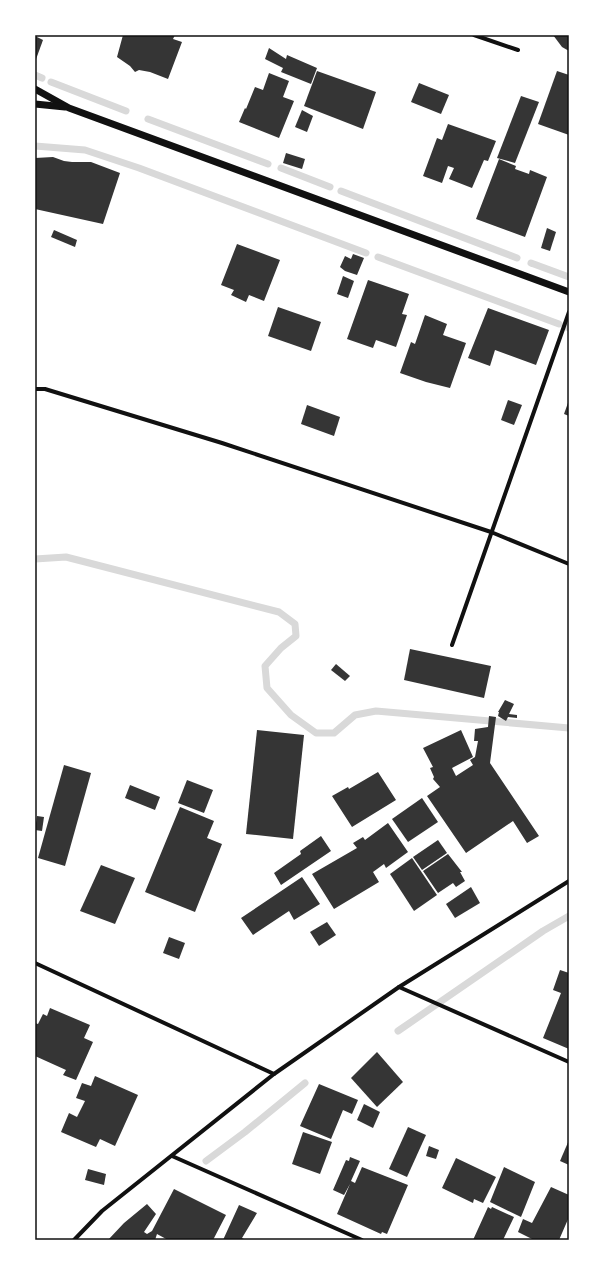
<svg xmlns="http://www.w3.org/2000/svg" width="604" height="1275" font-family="'DejaVu Sans',sans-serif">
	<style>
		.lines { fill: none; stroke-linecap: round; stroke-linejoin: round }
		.stream { stroke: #d9d9d9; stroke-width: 7 }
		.building { fill: #353535 }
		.minor { stroke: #111; stroke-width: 4 }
		.tertiary { stroke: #111; stroke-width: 7 }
		.neatline { fill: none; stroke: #111; stroke-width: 1.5 }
	</style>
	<rect width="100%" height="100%" fill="#fff"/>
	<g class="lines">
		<g class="stream">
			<polyline points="35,75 42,78"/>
			<polyline points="51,82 126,111"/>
			<polyline points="148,119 268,164"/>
			<polyline points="35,146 85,150 139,168 366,253"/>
			<polyline points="281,168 330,187"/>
			<polyline points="341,191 517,258"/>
			<polyline points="378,257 559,324"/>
			<polyline points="531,263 569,277"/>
			<polyline points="566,327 569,328"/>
			<polyline points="35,559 66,557 279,612 295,624 296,636 281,648 265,666 267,688 291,715 316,733 334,733 355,715 376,711 569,728"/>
			<polyline points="398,1031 543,931 569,916"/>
			<polyline points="206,1161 245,1132 305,1083"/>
		</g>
	</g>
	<g class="building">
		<polygon points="123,35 175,35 173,39 182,42 168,79 150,72 139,70 135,72 130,66 117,57"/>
		<polygon points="553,35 569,35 569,51 562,47"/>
		<polygon points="35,36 43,40 35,62"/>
		<polygon points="269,48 286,59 287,55 317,68 311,84 281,72 283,68 265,59"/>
		<polygon points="317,71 376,92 363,129 304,106"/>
		<polygon points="557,71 569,75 569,135 538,124"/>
		<polygon points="269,73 289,81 283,97 294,101 279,138 239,122 245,108 246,109 255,87 263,90"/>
		<polygon points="419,83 449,95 441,114 411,102"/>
		<polygon points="521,96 539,102 515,163 497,158"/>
		<polygon points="302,110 313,116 307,132 295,127"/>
		<polygon points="448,124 496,141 488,161 484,160 472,188 449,179 454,168 448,166 442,183 423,176 437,138 442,140"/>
		<polygon points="286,153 305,159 302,169 283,163"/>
		<polygon points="53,157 64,161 72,162 91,162 120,173 103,224 35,209 35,158"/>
		<polygon points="499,159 516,166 515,169 529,174 530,170 547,177 525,237 476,219"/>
		<polygon points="547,228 556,232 550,251 541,248"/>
		<polygon points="54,230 77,240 75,247 51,237"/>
		<polygon points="237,244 280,260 264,301 249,295 246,302 231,295 234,290 221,285"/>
		<polygon points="353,254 364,258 357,275 345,271 340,267 345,256 351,259"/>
		<polygon points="343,276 354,281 348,298 337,294"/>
		<polygon points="368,280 409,294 402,314 407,315 396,347 376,340 373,348 347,339"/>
		<polygon points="278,307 321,322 311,351 268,336"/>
		<polygon points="488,308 549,330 536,365 495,350 490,366 468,358"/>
		<polygon points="425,315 447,324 443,335 466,343 450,388 426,382 400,373 411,342 415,344"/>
		<polygon points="508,400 522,405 514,425 501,420"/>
		<polygon points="569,400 569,416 564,414"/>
		<polygon points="307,405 340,417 334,436 301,424"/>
		<polygon points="410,649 491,666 484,698 404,680"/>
		<polygon points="336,664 350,676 345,681 331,670"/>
		<polygon points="505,700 514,704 509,714 517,715 517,718 508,717 506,721 498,716 499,712 498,712"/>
		<polygon points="489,716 496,717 490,763 539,836 527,843 513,821 466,853 427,796 440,787 433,779 434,777 430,768 433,767 423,748 461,730 473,757 452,768 456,776 473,765 470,760 475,757 478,741 474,741 475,729 488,727"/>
		<polygon points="257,730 304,735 293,839 246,834"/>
		<polygon points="64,765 91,773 65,866 38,858"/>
		<polygon points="378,772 396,800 352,827 332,796 348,787 349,789"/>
		<polygon points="187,780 213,790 204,813 178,803"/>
		<polygon points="130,785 160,797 155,810 125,798"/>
		<polygon points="422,798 438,822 408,842 392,819"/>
		<polygon points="180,807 214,821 207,838 222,844 195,912 145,892"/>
		<polygon points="37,816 44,817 42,831 35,830"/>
		<polygon points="388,823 408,852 386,868 384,864 373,872 379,882 334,909 312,874 357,848 353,843 363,837 365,840"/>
		<polygon points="321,836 331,851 281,885 274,873 301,854 300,851"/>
		<polygon points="438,840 447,853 422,870 413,857"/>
		<polygon points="448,854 462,872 460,872 465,881 456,887 453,883 438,893 423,871"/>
		<polygon points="412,858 437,895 414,911 390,874"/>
		<polygon points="101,865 135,878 115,924 80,911"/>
		<polygon points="302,877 320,904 294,920 289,911 253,935 241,918"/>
		<polygon points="471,887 480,903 455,918 446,904"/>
		<polygon points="327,922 336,935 319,946 310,932"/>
		<polygon points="169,937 185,943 179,959 163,953"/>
		<polygon points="560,970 569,973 569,1049 543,1038 561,993 553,990"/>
		<polygon points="50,1008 90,1025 84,1038 93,1042 76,1080 63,1075 66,1070 35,1056 35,1023 38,1024 43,1014 47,1016"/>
		<polygon points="377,1052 403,1082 377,1107 351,1078"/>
		<polygon points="95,1076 138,1095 115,1146 100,1139 96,1147 61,1132 69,1113 77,1117 85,1101 76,1098 82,1083 91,1086"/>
		<polygon points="319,1084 358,1100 352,1114 343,1110 331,1139 300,1126"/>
		<polygon points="364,1104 380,1112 373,1128 357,1120"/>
		<polygon points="408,1127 426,1135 407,1177 389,1169"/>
		<polygon points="303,1132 332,1142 320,1174 292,1164"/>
		<polygon points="569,1140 569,1165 560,1161"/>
		<polygon points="429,1146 439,1150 436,1159 426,1156"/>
		<polygon points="350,1157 360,1161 351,1181 355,1183 362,1167 408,1185 387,1234 382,1232 381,1234 337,1214 350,1184 344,1195 333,1190 346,1160 349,1161"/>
		<polygon points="456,1158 496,1177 483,1203 474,1199 473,1203 442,1188"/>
		<polygon points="504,1167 535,1182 521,1217 490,1202"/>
		<polygon points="88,1169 106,1174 104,1185 85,1180"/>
		<polygon points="551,1187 569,1195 569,1217 559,1240 534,1240 518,1232 523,1219 532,1223"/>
		<polygon points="174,1189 226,1215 213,1240 168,1240 157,1234 155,1240 108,1240 124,1223 147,1204 156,1214 144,1232 147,1234 152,1231"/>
		<polygon points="239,1205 257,1213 242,1238 246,1240 223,1240"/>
		<polygon points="488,1207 491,1209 492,1207 514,1217 503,1240 473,1240"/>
	</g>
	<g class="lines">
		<g class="minor">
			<polyline points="474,35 518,50"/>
			<polyline points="35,389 45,389 222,443 491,532 569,564"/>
			<polyline points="452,645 569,312"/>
			<polyline points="35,963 274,1074"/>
			<polyline points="399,987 569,1062"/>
			<polyline points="172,1156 362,1240"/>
			<polyline points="74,1240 102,1211 274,1074 399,987 569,881"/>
		</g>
		<g class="tertiary">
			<polyline points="35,89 69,108 569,292"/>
			<polyline points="35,104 65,107"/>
		</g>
	</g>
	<rect width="604" height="1275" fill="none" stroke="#ffffff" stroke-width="72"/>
	<rect x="36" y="36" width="532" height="1203" class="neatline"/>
</svg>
